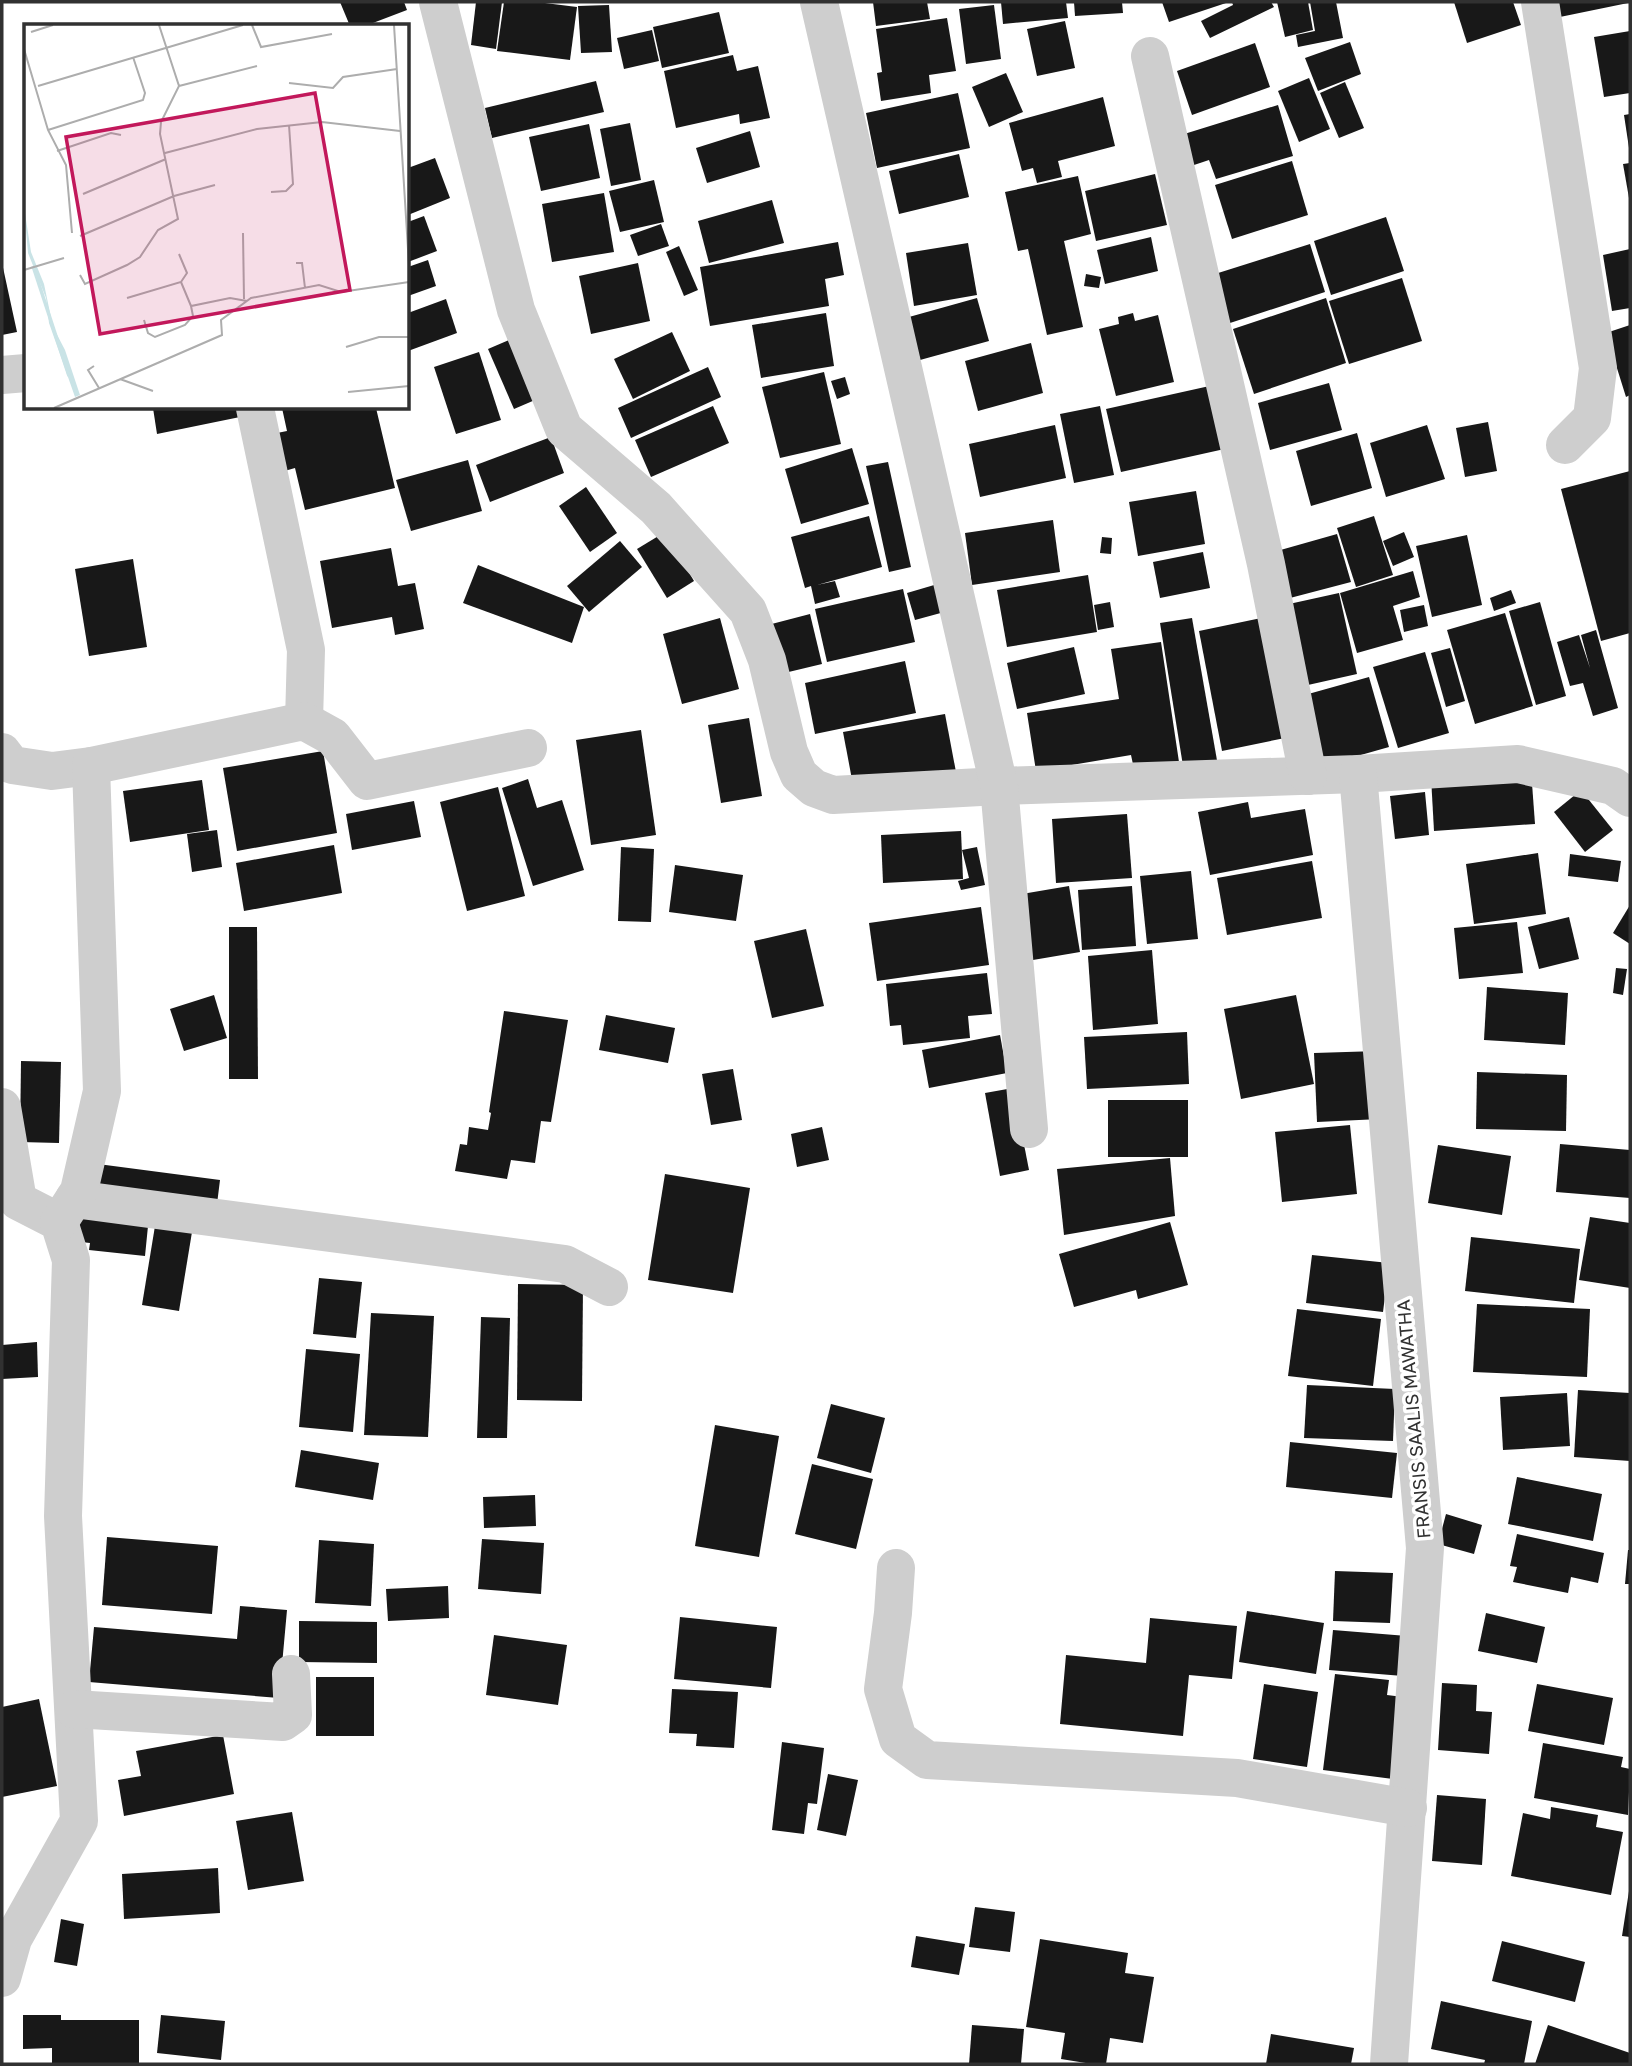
<svg xmlns="http://www.w3.org/2000/svg" width="1632" height="2066" font-family="'Golos Text',sans-serif">
	<style>
		.building { fill: #181818 }
		.lines { fill: none; stroke-linecap: round; stroke-linejoin: round }
		.minor { stroke: #cecece; stroke-width: 38 }
		.labels { text-anchor: middle; stroke-width: 7; stroke-linejoin: round; paint-order: stroke }
		.street-label { font-size: 18px; fill: #313131; stroke: #fff }
		.inset-river { fill: none; stroke: #c9e3e6; stroke-width: 3.5 }
		.inset-road { fill: none; stroke: #adadad; stroke-width: 2 }
		.view { fill: #c2185b; fill-opacity: 0.15; stroke: #c2185b; stroke-width: 3.5 }
		.inset-edge { fill: none; stroke: #313131; stroke-width: 3.5 }
	</style>
	<rect width="100%" height="100%" fill="#fff"/>
	<g class="building">
		<polygon points="340,2 404,2 407,10 365,26 350,26"/>
		<polygon points="476,2 502,2 496,49 471,45"/>
		<polygon points="504,2 537,2 577,7 570,60 497,51"/>
		<polygon points="873,2 927,2 930,19 876,26"/>
		<polygon points="1001,2 1066,2 1068,18 1003,24"/>
		<polygon points="1074,2 1122,2 1123,13 1075,16"/>
		<polygon points="1162,2 1229,2 1169,22"/>
		<polygon points="1232,2 1271,2 1274,7 1210,38 1201,21 1233,5"/>
		<polygon points="1277,2 1308,2 1313,30 1285,37"/>
		<polygon points="1310,2 1336,2 1343,38 1298,47 1296,35 1315,31"/>
		<polygon points="1454,2 1513,2 1521,25 1467,43"/>
		<polygon points="1552,2 1628,2 1628,3 1555,18"/>
		<polygon points="609,5 612,52 581,53 578,6"/>
		<polygon points="994,5 1001,59 966,64 959,9"/>
		<polygon points="719,12 729,53 662,68 653,27"/>
		<polygon points="947,18 956,71 929,75 931,93 881,101 877,73 882,72 876,29"/>
		<polygon points="1065,21 1075,68 1037,76 1027,29"/>
		<polygon points="652,30 659,61 624,69 617,38"/>
		<polygon points="1630,31 1630,93 1604,97 1594,37"/>
		<polygon points="1350,42 1361,74 1318,91 1305,58"/>
		<polygon points="1255,43 1270,87 1192,115 1177,71"/>
		<polygon points="733,55 737,71 758,66 770,118 740,124 739,114 676,128 664,71"/>
		<polygon points="1006,73 1023,112 989,127 972,87"/>
		<polygon points="1309,78 1330,129 1299,142 1278,91"/>
		<polygon points="596,81 604,112 492,138 485,108"/>
		<polygon points="1345,82 1364,128 1339,138 1320,93"/>
		<polygon points="958,93 970,148 877,168 866,113"/>
		<polygon points="1103,97 1115,146 1058,161 1062,177 1037,183 1033,168 1022,171 1009,123"/>
		<polygon points="1278,105 1293,156 1216,179 1209,160 1191,166 1181,135"/>
		<polygon points="1630,114 1630,147 1629,148 1624,115"/>
		<polygon points="630,123 641,180 611,186 600,129"/>
		<polygon points="589,124 600,178 541,191 529,137"/>
		<polygon points="750,131 760,167 707,183 696,148"/>
		<polygon points="959,154 969,197 899,214 889,171"/>
		<polygon points="435,158 450,198 408,215 408,168"/>
		<polygon points="1292,161 1308,215 1232,239 1215,185"/>
		<polygon points="1630,163 1630,198 1629,198 1623,164"/>
		<polygon points="1155,174 1167,225 1096,241 1085,191"/>
		<polygon points="1078,176 1091,234 1064,241 1083,327 1047,335 1028,249 1018,251 1005,192"/>
		<polygon points="654,180 664,222 620,232 609,191"/>
		<polygon points="604,193 614,252 552,262 542,204"/>
		<polygon points="772,200 784,243 709,263 698,221"/>
		<polygon points="424,216 437,251 408,262 408,222"/>
		<polygon points="1386,217 1404,271 1331,295 1314,241"/>
		<polygon points="661,224 669,246 638,256 630,235"/>
		<polygon points="1151,237 1158,271 1105,284 1097,250"/>
		<polygon points="838,242 844,275 825,279 829,306 710,326 700,267"/>
		<polygon points="968,243 977,295 914,306 906,253"/>
		<polygon points="1310,244 1325,292 1230,323 1215,274"/>
		<polygon points="679,246 698,290 684,296 666,252"/>
		<polygon points="1630,249 1630,308 1612,311 1603,255"/>
		<polygon points="428,260 436,286 408,296 408,267"/>
		<polygon points="2,263 17,332 2,335"/>
		<polygon points="638,263 650,321 591,334 579,276"/>
		<polygon points="1086,274 1101,277 1099,288 1084,286"/>
		<polygon points="1402,278 1422,341 1349,364 1329,301"/>
		<polygon points="977,298 989,341 920,360 909,317"/>
		<polygon points="1326,298 1346,363 1254,394 1233,329"/>
		<polygon points="446,299 457,333 408,351 408,313"/>
		<polygon points="826,313 834,366 761,378 752,325"/>
		<polygon points="1133,313 1135,321 1158,315 1174,382 1116,396 1099,329 1119,324 1118,317"/>
		<polygon points="1630,325 1630,395 1626,397 1606,333"/>
		<polygon points="672,332 690,371 633,399 614,359"/>
		<polygon points="509,340 535,400 514,409 488,349"/>
		<polygon points="1031,343 1043,393 978,411 965,361"/>
		<polygon points="479,352 501,420 456,434 434,367"/>
		<polygon points="708,367 721,397 631,438 618,408"/>
		<polygon points="824,372 841,444 780,458 762,387"/>
		<polygon points="845,377 850,394 837,399 831,381"/>
		<polygon points="1329,383 1342,430 1270,450 1258,403"/>
		<polygon points="1214,385 1229,448 1121,472 1106,409"/>
		<polygon points="713,406 729,443 651,477 635,440"/>
		<polygon points="1100,406 1114,475 1074,483 1060,414"/>
		<polygon points="153,408 238,408 240,417 157,434"/>
		<polygon points="282,408 376,408 395,488 305,510 295,468 281,472 272,434 287,431"/>
		<polygon points="1488,422 1497,471 1465,477 1456,428"/>
		<polygon points="1055,425 1066,478 980,497 969,444"/>
		<polygon points="1427,425 1445,479 1386,497 1370,443"/>
		<polygon points="1357,433 1372,488 1311,506 1296,451"/>
		<polygon points="551,437 564,473 490,502 476,465"/>
		<polygon points="852,448 869,504 801,524 785,469"/>
		<polygon points="468,460 482,511 411,531 396,480"/>
		<polygon points="888,462 911,567 889,572 866,466"/>
		<polygon points="1630,471 1630,633 1601,641 1561,489"/>
		<polygon points="586,487 617,533 590,552 559,506"/>
		<polygon points="1196,491 1205,544 1138,556 1129,502"/>
		<polygon points="869,516 882,567 817,585 835,581 840,597 815,604 811,586 805,588 791,537"/>
		<polygon points="1374,516 1393,575 1356,587 1337,528"/>
		<polygon points="1053,520 1060,572 972,585 965,533"/>
		<polygon points="665,532 694,581 667,598 637,549"/>
		<polygon points="1404,532 1414,557 1393,566 1383,541"/>
		<polygon points="1337,534 1351,582 1290,598 1277,551"/>
		<polygon points="1467,535 1482,605 1432,617 1416,546"/>
		<polygon points="1102,537 1112,538 1111,554 1100,553"/>
		<polygon points="620,541 642,567 589,612 567,586"/>
		<polygon points="391,548 398,586 415,583 424,629 395,635 392,617 332,628 320,561"/>
		<polygon points="1203,552 1210,588 1160,598 1153,562"/>
		<polygon points="133,559 147,647 89,656 75,569"/>
		<polygon points="478,565 584,607 572,643 463,603"/>
		<polygon points="1413,571 1420,597 1393,606 1403,640 1357,653 1340,593"/>
		<polygon points="1088,575 1097,632 1007,647 997,590"/>
		<polygon points="941,583 948,611 915,620 907,593"/>
		<polygon points="903,589 915,642 827,662 815,609"/>
		<polygon points="1511,590 1516,603 1494,611 1490,598"/>
		<polygon points="1339,593 1357,674 1299,687 1280,606"/>
		<polygon points="1110,602 1114,627 1098,630 1094,605"/>
		<polygon points="1540,602 1566,696 1536,705 1509,611"/>
		<polygon points="1424,605 1428,626 1404,632 1400,610"/>
		<polygon points="1505,613 1533,706 1475,724 1447,630"/>
		<polygon points="810,614 822,664 776,675 764,626"/>
		<polygon points="1266,617 1290,737 1222,751 1199,631"/>
		<polygon points="720,618 739,689 682,704 663,634"/>
		<polygon points="1192,618 1218,766 1184,772 1160,623"/>
		<polygon points="1596,630 1618,708 1593,716 1583,683 1570,686 1557,642 1579,635 1590,668 1581,635"/>
		<polygon points="1161,642 1179,762 1134,769 1131,755 1036,771 1027,713 1119,699 1111,649"/>
		<polygon points="1074,647 1085,694 1017,709 1007,663"/>
		<polygon points="1450,648 1465,701 1446,707 1431,653"/>
		<polygon points="1425,652 1449,733 1398,748 1373,667"/>
		<polygon points="905,661 916,713 815,734 805,683"/>
		<polygon points="1369,677 1389,747 1315,768 1294,698"/>
		<polygon points="945,714 956,772 854,790 843,732"/>
		<polygon points="749,718 762,796 721,803 708,725"/>
		<polygon points="641,730 656,835 591,845 576,740"/>
		<polygon points="323,751 337,833 237,851 223,768"/>
		<polygon points="1531,770 1535,824 1434,831 1431,777"/>
		<polygon points="528,779 537,808 562,800 584,870 533,886 502,788"/>
		<polygon points="202,780 209,830 130,842 123,791"/>
		<polygon points="498,787 525,896 467,911 440,802"/>
		<polygon points="1581,790 1613,830 1585,852 1554,812"/>
		<polygon points="1425,792 1429,835 1395,839 1390,796"/>
		<polygon points="414,801 421,837 352,850 346,814"/>
		<polygon points="1248,802 1251,818 1305,809 1313,855 1210,875 1198,812"/>
		<polygon points="1127,814 1132,878 1056,883 1052,819"/>
		<polygon points="217,830 222,867 192,872 187,834"/>
		<polygon points="961,831 963,879 883,883 881,835"/>
		<polygon points="334,845 342,893 244,911 236,863"/>
		<polygon points="621,847 654,849 651,922 618,921"/>
		<polygon points="977,847 985,885 961,890 958,881 969,878 962,850"/>
		<polygon points="1538,853 1546,914 1474,924 1466,864"/>
		<polygon points="1570,854 1621,861 1618,882 1568,876"/>
		<polygon points="1312,861 1322,918 1227,935 1217,878"/>
		<polygon points="675,865 743,875 736,921 669,912"/>
		<polygon points="1191,871 1198,939 1147,944 1140,876"/>
		<polygon points="1069,886 1080,952 1027,961 1016,895"/>
		<polygon points="1132,886 1136,946 1082,950 1078,890"/>
		<polygon points="1630,905 1630,944 1613,933"/>
		<polygon points="981,907 989,965 877,981 869,923"/>
		<polygon points="1569,917 1579,959 1539,969 1528,927"/>
		<polygon points="1517,922 1523,973 1459,979 1454,928"/>
		<polygon points="229,927 257,927 258,1079 229,1079"/>
		<polygon points="806,929 824,1006 772,1018 754,941"/>
		<polygon points="1152,950 1158,1024 1093,1030 1088,956"/>
		<polygon points="1616,968 1627,969 1623,995 1613,993"/>
		<polygon points="987,973 992,1014 968,1016 970,1038 903,1045 901,1025 890,1026 886,984"/>
		<polygon points="1487,987 1568,993 1565,1045 1484,1040"/>
		<polygon points="214,995 227,1038 184,1051 170,1009"/>
		<polygon points="1296,995 1314,1084 1241,1099 1224,1009"/>
		<polygon points="504,1011 568,1020 551,1122 541,1121 535,1163 511,1160 507,1179 455,1171 460,1144 467,1145 469,1127 488,1130 491,1113 489,1112"/>
		<polygon points="606,1015 675,1028 668,1063 599,1050"/>
		<polygon points="1187,1032 1189,1084 1087,1089 1084,1037"/>
		<polygon points="1000,1035 1007,1073 929,1088 922,1050"/>
		<polygon points="1378,1051 1380,1119 1317,1122 1314,1053"/>
		<polygon points="21,1061 61,1062 59,1143 20,1142"/>
		<polygon points="733,1069 742,1120 711,1125 702,1074"/>
		<polygon points="1477,1072 1567,1075 1566,1131 1476,1129"/>
		<polygon points="1013,1088 1029,1170 1000,1176 985,1093"/>
		<rect x="1108" y="1100" width="80" height="57"/>
		<polygon points="1350,1125 1357,1194 1282,1202 1275,1132"/>
		<polygon points="822,1127 829,1160 797,1167 791,1134"/>
		<polygon points="1560,1144 1630,1150 1630,1198 1556,1192"/>
		<polygon points="1438,1145 1511,1156 1502,1215 1428,1203"/>
		<polygon points="1170,1158 1175,1216 1064,1235 1057,1169"/>
		<polygon points="98,1164 220,1180 216,1212 94,1195"/>
		<polygon points="665,1174 750,1188 733,1293 648,1280"/>
		<polygon points="75,1215 149,1216 145,1256 89,1250 90,1243 72,1241"/>
		<polygon points="1590,1217 1630,1223 1630,1288 1579,1280"/>
		<polygon points="1170,1222 1188,1285 1138,1299 1136,1290 1074,1307 1059,1254"/>
		<polygon points="155,1226 192,1232 179,1311 142,1305"/>
		<polygon points="1471,1237 1580,1249 1574,1303 1465,1291"/>
		<polygon points="1312,1255 1389,1263 1383,1312 1306,1303"/>
		<polygon points="319,1278 362,1282 356,1338 313,1334"/>
		<polygon points="518,1284 583,1285 582,1401 517,1400"/>
		<polygon points="1477,1304 1590,1309 1587,1377 1473,1372"/>
		<polygon points="1297,1309 1381,1319 1373,1386 1288,1376"/>
		<polygon points="371,1313 434,1316 428,1437 364,1435"/>
		<polygon points="481,1317 510,1318 507,1438 477,1438"/>
		<polygon points="37,1342 38,1377 2,1379 2,1345"/>
		<polygon points="306,1349 360,1354 353,1432 299,1427"/>
		<polygon points="1307,1385 1395,1389 1393,1441 1304,1438"/>
		<polygon points="1578,1390 1630,1393 1630,1461 1574,1457"/>
		<polygon points="1567,1393 1570,1446 1503,1450 1500,1397"/>
		<polygon points="831,1404 885,1418 871,1473 817,1458"/>
		<polygon points="715,1425 779,1436 759,1557 695,1546"/>
		<polygon points="1290,1442 1397,1453 1392,1498 1286,1487"/>
		<polygon points="301,1450 379,1463 373,1500 295,1487"/>
		<polygon points="812,1464 873,1479 856,1549 795,1534"/>
		<polygon points="1517,1477 1602,1494 1593,1541 1508,1524"/>
		<polygon points="535,1495 536,1526 484,1528 483,1497"/>
		<polygon points="1446,1514 1482,1525 1474,1554 1438,1544"/>
		<polygon points="1517,1534 1604,1553 1598,1583 1571,1577 1568,1593 1513,1582 1517,1567 1510,1566"/>
		<polygon points="107,1537 218,1546 212,1614 102,1605"/>
		<polygon points="482,1539 544,1543 541,1594 478,1589"/>
		<polygon points="319,1540 374,1544 371,1606 315,1603"/>
		<polygon points="1628,1550 1630,1550 1630,1584 1625,1584"/>
		<polygon points="1335,1571 1393,1573 1390,1623 1333,1621"/>
		<polygon points="448,1586 449,1618 388,1621 386,1589"/>
		<polygon points="240,1606 287,1610 279,1698 89,1682 94,1627 237,1639"/>
		<polygon points="1247,1611 1324,1623 1316,1674 1239,1662"/>
		<polygon points="1486,1613 1545,1627 1537,1663 1478,1651"/>
		<polygon points="680,1617 777,1627 771,1688 674,1679"/>
		<polygon points="1150,1618 1237,1626 1232,1679 1189,1675 1183,1736 1060,1724 1066,1655 1146,1663"/>
		<polygon points="299,1621 377,1622 377,1663 299,1662"/>
		<polygon points="1333,1630 1407,1636 1403,1676 1329,1670"/>
		<polygon points="494,1635 567,1645 558,1705 486,1695"/>
		<polygon points="1335,1674 1389,1680 1387,1695 1403,1697 1393,1779 1323,1770"/>
		<rect x="316" y="1677" width="58" height="59"/>
		<polygon points="1442,1683 1477,1685 1476,1711 1492,1712 1489,1754 1438,1750"/>
		<polygon points="1264,1684 1318,1692 1307,1767 1253,1759"/>
		<polygon points="1537,1684 1613,1698 1604,1745 1528,1731"/>
		<polygon points="672,1689 738,1692 734,1748 696,1746 697,1734 669,1733"/>
		<polygon points="39,1699 57,1786 2,1797 2,1707"/>
		<polygon points="223,1735 234,1794 124,1816 118,1780 141,1776 136,1751"/>
		<polygon points="782,1742 824,1748 817,1804 808,1803 804,1834 772,1830"/>
		<polygon points="1543,1743 1623,1757 1621,1767 1630,1769 1628,1815 1534,1798"/>
		<polygon points="828,1774 858,1780 846,1836 817,1830"/>
		<polygon points="1437,1795 1486,1799 1482,1865 1432,1861"/>
		<polygon points="1551,1807 1598,1815 1596,1827 1623,1832 1611,1895 1511,1876 1523,1813 1550,1819"/>
		<polygon points="292,1812 304,1881 248,1890 236,1821"/>
		<polygon points="218,1868 220,1913 124,1919 122,1874"/>
		<polygon points="1629,1891 1630,1891 1630,1937 1622,1936"/>
		<polygon points="975,1907 1015,1912 1010,1952 969,1947"/>
		<polygon points="61,1919 84,1924 77,1966 54,1962"/>
		<polygon points="916,1936 965,1944 959,1975 911,1967"/>
		<polygon points="1040,1939 1128,1953 1125,1973 1154,1977 1143,2043 1110,2038 1106,2064 1092,2064 1061,2059 1065,2033 1026,2027"/>
		<polygon points="1502,1941 1585,1962 1575,2002 1492,1981"/>
		<polygon points="1441,2001 1532,2021 1524,2064 1484,2064 1485,2060 1431,2049"/>
		<polygon points="23,2015 61,2015 61,2020 139,2020 139,2064 52,2064 52,2048 23,2049"/>
		<polygon points="161,2015 225,2021 221,2060 157,2053"/>
		<polygon points="972,2025 1024,2029 1021,2064 969,2064"/>
		<polygon points="1548,2025 1630,2053 1630,2064 1535,2064"/>
		<polygon points="1271,2034 1354,2048 1351,2064 1266,2064"/>
	</g>
	<g class="lines">
		<g class="minor">
			<polyline points="438,2 516,310 564,429 656,508 748,611 767,660 789,752 799,775 814,788 833,795 999,786 1358,774 1518,764 1613,786 1630,798"/>
			<polyline points="819,2 999,786 1029,1129"/>
			<polyline points="1540,2 1598,368 1592,418 1565,445"/>
			<polyline points="1150,56 1266,564 1308,776"/>
			<polyline points="2,375 26,373"/>
			<polyline points="255,408 306,650 304,721"/>
			<polyline points="2,752 12,765 52,771 91,766"/>
			<polyline points="1358,774 1425,1548 1389,2064"/>
			<polyline points="2,1107 18,1201 59,1222 71,1260 63,1516 79,1821 13,1939 2,1978"/>
			<polyline points="74,1199 565,1264 609,1287"/>
			<polyline points="59,1222 79,1191 102,1091 91,766 304,721 333,737 367,781 528,748"/>
			<polyline points="896,1568 893,1613 883,1689 898,1739 927,1760 1237,1778 1408,1808"/>
			<polyline points="74,1709 283,1722 293,1715 291,1674"/>
		</g>
	</g>
	<g class="labels">
		<g class="street-label">
			<text transform="translate(1414 1419) rotate(-95)" y="6">FRANSIS SAALIS MAWATHA</text>
		</g>
	</g>
	<g transform="translate(24 24)">
		<rect width="385" height="385" fill="#fff"/>
		<path d="M 0,183 L 7,228 L 20,260 L 29,303 L 41,326 L 56,371 L 51,373 L 25,299 L 22,274 L 4,229 Z" fill="#c9e3e6"/>
		<path class="inset-river" d="M 9,242 L 45,352"/>
		<path class="inset-road" d="M 228,1 L 237,23 L 308,10M 370,1 L 385,241M 7,8 L 29,1M 0,25 L 24,106 L 42,141 L 48,209M 265,59 L 309,64 L 319,53 L 373,45M 14,62 L 219,1M 155,62 L 233,42M 24,106 L 119,76 L 121,69 L 109,33M 33,127 L 87,109 L 97,111M 141,129 L 233,105 L 298,98 L 376,107M 247,168 L 262,167 L 269,160 L 265,101M 59,170 L 142,135M 219,209 L 220,275M 56,212 L 150,172 L 191,161M 272,239 L 278,239 L 281,264M 0,246 L 40,234M 56,251 L 61,260 L 103,241 L 116,233 L 134,206 L 154,195 L 136,110 L 137,98 L 155,62 L 135,1M 157,258 L 167,282 L 206,274 L 223,277M 103,274 L 157,258 L 163,249 L 155,230M 120,296 L 124,309 L 131,313 L 161,301 L 169,292 L 167,282M 322,323 L 355,313 L 385,313M 70,342 L 64,346 L 75,364M 96,355 L 129,367M 324,368 L 385,362M 30,384 L 198,311 L 197,296 L 227,274 L 295,261 L 317,268 L 385,258"/>
		<path class="view" d="M 291,69 L 326,266 L 76,310 L 42,113 Z"/>
		<rect width="385" height="385" class="inset-edge"/>
	</g>
	<rect width="1632" height="2066" fill="none" stroke="#313131" stroke-width="7"/>
</svg>
